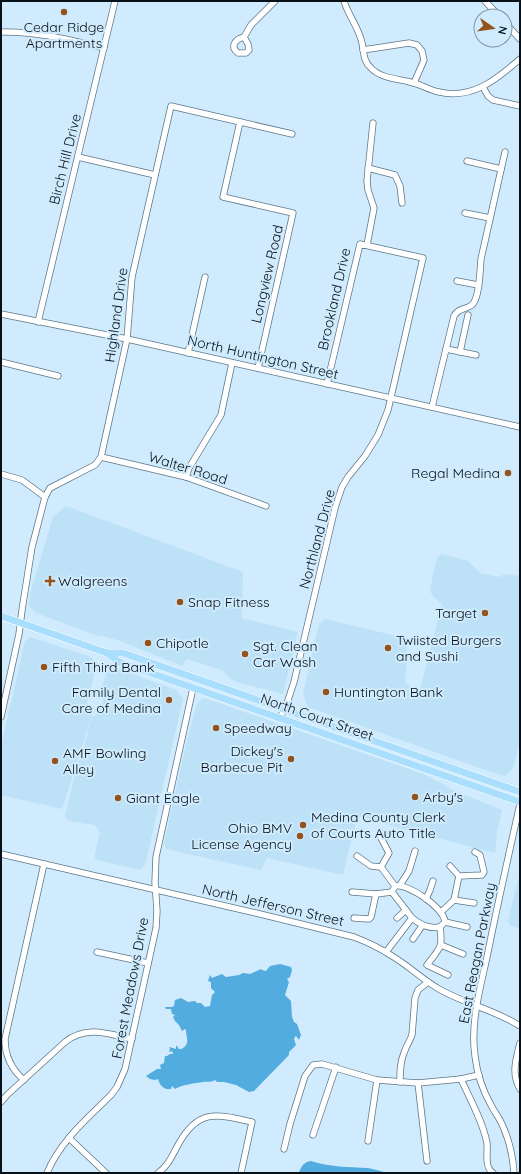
<svg xmlns="http://www.w3.org/2000/svg" width="521" height="1174" font-family="Quicksand,sans-serif">
	<style>
		.built { fill: #bde1f7 }
		.water { fill: #53acdf }
		.lines { fill: none; stroke-linecap: round; stroke-linejoin: round }
		.minor-casing { stroke: #5d7686; stroke-width: 7 }
		.major-casing { stroke: #fff; stroke-width: 8 }
		.minor { stroke: #fff; stroke-width: 5.5 }
		.major { stroke: #a9defd; stroke-width: 7 }
		.poi-dot { fill: #94531d; stroke: #cfebfd; stroke-width: 1.5 }
		.labels { text-anchor: middle; stroke-width: 4; stroke-linejoin: round; paint-order: stroke }
		.poi-label { font-size: 14px; fill: #081117; stroke: #cfebfd; text-anchor: start }
		.street-label { font-size: 14px; fill: #081117; stroke: #cfebfd }
	</style>
	<rect width="100%" height="100%" fill="#cfebfd"/>
	<g class="built">
		<polygon points="66,506 243,572 242,618 298,632 283,694 236,682 228,677 222,670 187,659 182,666 120,641 103,636 98,636 36,613 29,606 30,594 53,517"/>
		<polygon points="441,554 468,561 480,573 500,577 504,574 520,576 520,741 513,769 505,776 491,772 308,707 303,694 319,624 325,619 392,635 406,644 407,661 405,681 414,692 419,693 442,604 432,595 430,590 436,560"/>
		<polygon points="30,637 91,657 97,665 87,702 92,715 62,809 1,795 1,747 25,641"/>
		<polygon points="116,668 176,690 183,699 145,865 140,870 98,860 95,858 95,853 100,832 98,830 95,825 69,821 65,817 77,766 85,744 92,716 95,716 104,701 101,696 102,686 107,672"/>
		<polygon points="204,698 426,775 457,792 502,810 497,833 495,853 396,827 364,817 357,817 343,875 267,858 261,870 166,849 164,843 186,745 196,707 198,702 202,699"/>
		<polygon points="520,872 520,928 510,926 508,921"/>
	</g>
	<g class="water">
		<path d="M 280,964 L 291,967 L 292,970 L 290,977 L 287,979 L 289,982 L 285,995 L 291,1001 L 292,1017 L 294,1022 L 297,1024 L 301,1035 L 299,1040 L 296,1036 L 295,1037 L 294,1039 L 296,1045 L 289,1052 L 289,1055 L 254,1091 L 249,1092 L 236,1085 L 224,1082 L 217,1082 L 215,1080 C 210,1083 207,1081 203,1082 C 195,1083 182,1085 175,1089 L 172,1086 L 171,1089 C 164,1090 160,1086 158,1079 L 155,1080 L 150,1079 L 146,1076 L 157,1069 L 161,1069 L 160,1065 L 164,1063 L 165,1056 L 167,1056 L 170,1054 L 173,1054 L 172,1051 L 169,1052 L 170,1049 L 169,1047 L 176,1049 L 176,1045 L 179,1049 L 181,1049 C 191,1044 186,1038 186,1030 L 185,1029 L 182,1031 L 179,1025 L 175,1021 L 173,1017 L 175,1015 L 172,1014 L 171,1009 L 166,1009 L 165,1007 L 172,1007 L 174,1006 L 175,1000 L 181,998 L 188,1002 L 195,1001 L 197,1003 L 201,1003 L 205,1007 L 210,1006 L 212,995 L 215,992 L 211,988 L 211,982 L 208,981 L 210,975 L 212,978 L 222,974 L 226,977 L 239,975 L 243,973 L 250,974 L 261,969 L 262,970 L 266,971 L 270,966 Z"/>
		<path d="M 311,1161 C 329,1167 349,1167 368,1168 C 374,1169 381,1171 387,1173 L 299,1173 C 301,1166 304,1162 311,1161 Z"/>
	</g>
	<g class="lines">
		<g class="minor-casing">
			<g id="minor">
				<path d="M 344,1 C 348,15 359,28 362,43 C 364,52 363,61 371,68 C 380,78 398,79 410,82 C 420,84 429,90 439,92 C 472,100 497,79 520,59"/>
				<polyline points="485,1 499,16"/>
				<polyline points="505,23 520,39"/>
				<path d="M 1,32 C 36,31 70,40 104,48"/>
				<path d="M 244,37 L 248,44 L 249,50 L 246,53 L 238,53 C 229,46 236,39 244,37 Z"/>
				<polyline points="244,37 251,25 275,1"/>
				<polyline points="363,50 409,43 417,45 422,51 424,60 414,83"/>
				<polyline points="483,87 488,96 493,100 520,106"/>
				<polyline points="240,122 223,197 293,213 258,368"/>
				<polyline points="78,157 155,175"/>
				<polyline points="467,161 501,169"/>
				<polyline points="368,168 395,175 400,186 402,203"/>
				<polyline points="465,213 490,218"/>
				<polyline points="367,245 374,208 368,190 367,181 373,123"/>
				<polyline points="457,281 478,285"/>
				<polyline points="1,314 127,339 520,427"/>
				<polyline points="38,322 115,1"/>
				<polyline points="446,349 476,355"/>
				<polyline points="460,352 468,315"/>
				<polyline points="188,353 205,277"/>
				<polyline points="1,362 58,376"/>
				<path d="M 432,407 L 454,316 C 458,308 465,310 472,305 C 480,297 480,269 481,259 L 505,152"/>
				<polyline points="101,457 186,477 266,506"/>
				<polyline points="1,474 22,480 45,497"/>
				<polyline points="186,477 189,468 221,415 232,363"/>
				<polyline points="1,717 19,634 22,610 32,547 45,497 50,488 54,486 95,465 101,457 127,339 132,277 171,106 292,134"/>
				<polyline points="280,718 287,703 294,682 335,508 342,487 348,477 365,456 378,435 388,410 423,258 360,244 327,384"/>
				<polyline points="381,838 389,853 381,867 395,886"/>
				<path d="M 1,854 L 256,913 L 354,937 C 367,942 380,948 392,956 C 409,966 423,980 439,989 C 465,1004 495,1010 520,1026"/>
				<polyline points="357,856 371,866 381,867"/>
				<polyline points="450,866 459,876"/>
				<polyline points="400,885 409,871 415,851"/>
				<polyline points="352,892 376,894 392,892"/>
				<polyline points="426,899 430,890 433,881"/>
				<polyline points="454,900 474,903"/>
				<polyline points="441,912 454,900 459,876 482,875 484,872 480,855 475,852"/>
				<polyline points="354,918 369,919 371,917 376,894"/>
				<polyline points="397,918 406,910"/>
				<polyline points="445,922 467,927"/>
				<path d="M 440,927 C 443,948 440,948 427,965 L 448,975"/>
				<polyline points="413,939 422,926"/>
				<polyline points="441,945 463,954"/>
				<polyline points="97,952 148,963"/>
				<path d="M 386,952 L 412,918 C 421,925 429,929 440,927 L 445,922 C 444,908 408,883 395,886 L 392,892 L 412,918"/>
				<path d="M 520,1043 C 516,1059 511,1074 520,1089"/>
				<polyline points="461,1079 479,1075"/>
				<path d="M 24,1080 C 11,1069 5,1056 5,1039 L 44,864"/>
				<path d="M 400,1082 C 400,1072 400,1062 404,1053 C 406,1046 410,1041 412,1035 L 415,998 L 418,990 L 428,982"/>
				<polyline points="418,1083 427,1161"/>
				<path d="M 1,1102 L 7,1095 L 65,1042 C 87,1025 108,1034 132,1039"/>
				<polyline points="313,1135 336,1067"/>
				<polyline points="69,1138 106,1173"/>
				<polyline points="368,1141 377,1080"/>
				<path d="M 284,1149 L 290,1124 L 305,1076 L 313,1065 L 322,1064 L 377,1080 L 418,1083 L 461,1079 C 470,1099 483,1122 487,1143 C 488,1153 484,1167 493,1173"/>
				<path d="M 47,1173 C 60,1141 88,1118 111,1095 L 117,1087 L 125,1069 L 156,928 L 157,911 L 155,882 L 156,857 L 193,688"/>
				<path d="M 158,1173 C 168,1166 172,1156 178,1145 C 198,1108 217,1114 252,1122 L 241,1173"/>
				<path d="M 514,1173 C 513,1158 510,1143 504,1129 C 501,1120 495,1113 491,1105 C 483,1091 477,1073 475,1056 C 470,1021 481,986 488,952 C 498,902 509,853 520,804"/>
			</g>
		</g>
		<g class="major-casing">
			<g id="major">
				<polyline points="1,616 107,653 119,662 520,802"/>
				<polyline points="107,653 123,653 520,792"/>
			</g>
		</g>
		<use href="#minor" class="minor"/>
		<use href="#major" class="major"/>
	</g>
	<g class="poi-dot">
		<circle cx="64" cy="12" r="4"/>
		<circle cx="508" cy="473" r="4"/>
		<path d="M48 575h4v4h4v4h-4v4h-4v-4h-4v-4h4z"/>
		<circle cx="180" cy="602" r="4"/>
		<circle cx="485" cy="613" r="4"/>
		<circle cx="148" cy="643" r="4"/>
		<circle cx="388" cy="648" r="4"/>
		<circle cx="245" cy="654" r="4"/>
		<circle cx="44" cy="667" r="4"/>
		<circle cx="326" cy="692" r="4"/>
		<circle cx="169" cy="700" r="4"/>
		<circle cx="216" cy="728" r="4"/>
		<circle cx="291" cy="759" r="4"/>
		<circle cx="55" cy="761" r="4"/>
		<circle cx="415" cy="797" r="4"/>
		<circle cx="118" cy="798" r="4"/>
		<circle cx="303" cy="825" r="4"/>
		<circle cx="300" cy="836" r="4"/>
	</g>
	<g class="labels">
		<g class="poi-label">
			<text x="64" y="32" text-anchor="middle">Cedar Ridge<tspan x="64" dy="16">Apartments</tspan></text>
			<text x="500" y="478" text-anchor="end">Regal Medina</text>
			<text x="58" y="586">Walgreens</text>
			<text x="188" y="607">Snap Fitness</text>
			<text x="477" y="618" text-anchor="end">Target</text>
			<text x="396" y="645">Twiisted Burgers<tspan x="396" dy="16">and Sushi</tspan></text>
			<text x="156" y="648">Chipotle</text>
			<text x="253" y="651">Sgt. Clean<tspan x="253" dy="16">Car Wash</tspan></text>
			<text x="52" y="672">Fifth Third Bank</text>
			<text x="161" y="697" text-anchor="end">Family Dental<tspan x="161" dy="16">Care of Medina</tspan></text>
			<text x="334" y="697">Huntington Bank</text>
			<text x="224" y="733">Speedway</text>
			<text x="283" y="756" text-anchor="end">Dickey's<tspan x="283" dy="16">Barbecue Pit</tspan></text>
			<text x="63" y="758">AMF Bowling<tspan x="63" dy="16">Alley</tspan></text>
			<text x="423" y="802">Arby's</text>
			<text x="126" y="803">Giant Eagle</text>
			<text x="311" y="822">Medina County Clerk<tspan x="311" dy="16">of Courts Auto Title</tspan></text>
			<text x="292" y="833" text-anchor="end">Ohio BMV<tspan x="292" dy="16">License Agency</tspan></text>
		</g>
		<g class="street-label">
			<text transform="translate(65 159) rotate(-76)" y="5">Birch Hill Drive</text>
			<text transform="translate(267 274) rotate(-77)" y="5">Longview Road</text>
			<text transform="translate(334 299) rotate(-77)" y="5">Brookland Drive</text>
			<text transform="translate(116 315) rotate(-82)" y="5">Highland Drive</text>
			<text transform="translate(263 357) rotate(13)" y="5">North Huntington Street</text>
			<text transform="translate(188 468) rotate(17)" y="5">Walter Road</text>
			<text transform="translate(317 539) rotate(-75)" y="5">Northland Drive</text>
			<text transform="translate(317 717) rotate(19)" y="5">North Court Street</text>
			<text transform="translate(273 905) rotate(13)" y="5">North Jefferson Street</text>
			<text transform="translate(477 953) rotate(-79)" y="5">East Reagan Parkway</text>
			<text transform="translate(130 988) rotate(-79)" y="5">Forest Meadows Drive</text>
		</g>
	</g>
	<rect width="521" height="1174" fill="none" stroke="#081117" stroke-width="4"/>
	<g transform="translate(493 28) rotate(103)"><circle r="19" fill="#cfebfd" stroke="#7f94a1"/>
	<path d="M0-3L7 15L0 10L-7 15Z" fill="#94531d"/>
	<text y="-6" font-size="11" font-weight="bold" text-anchor="middle" fill="#081117">N</text>
	</g>
</svg>
